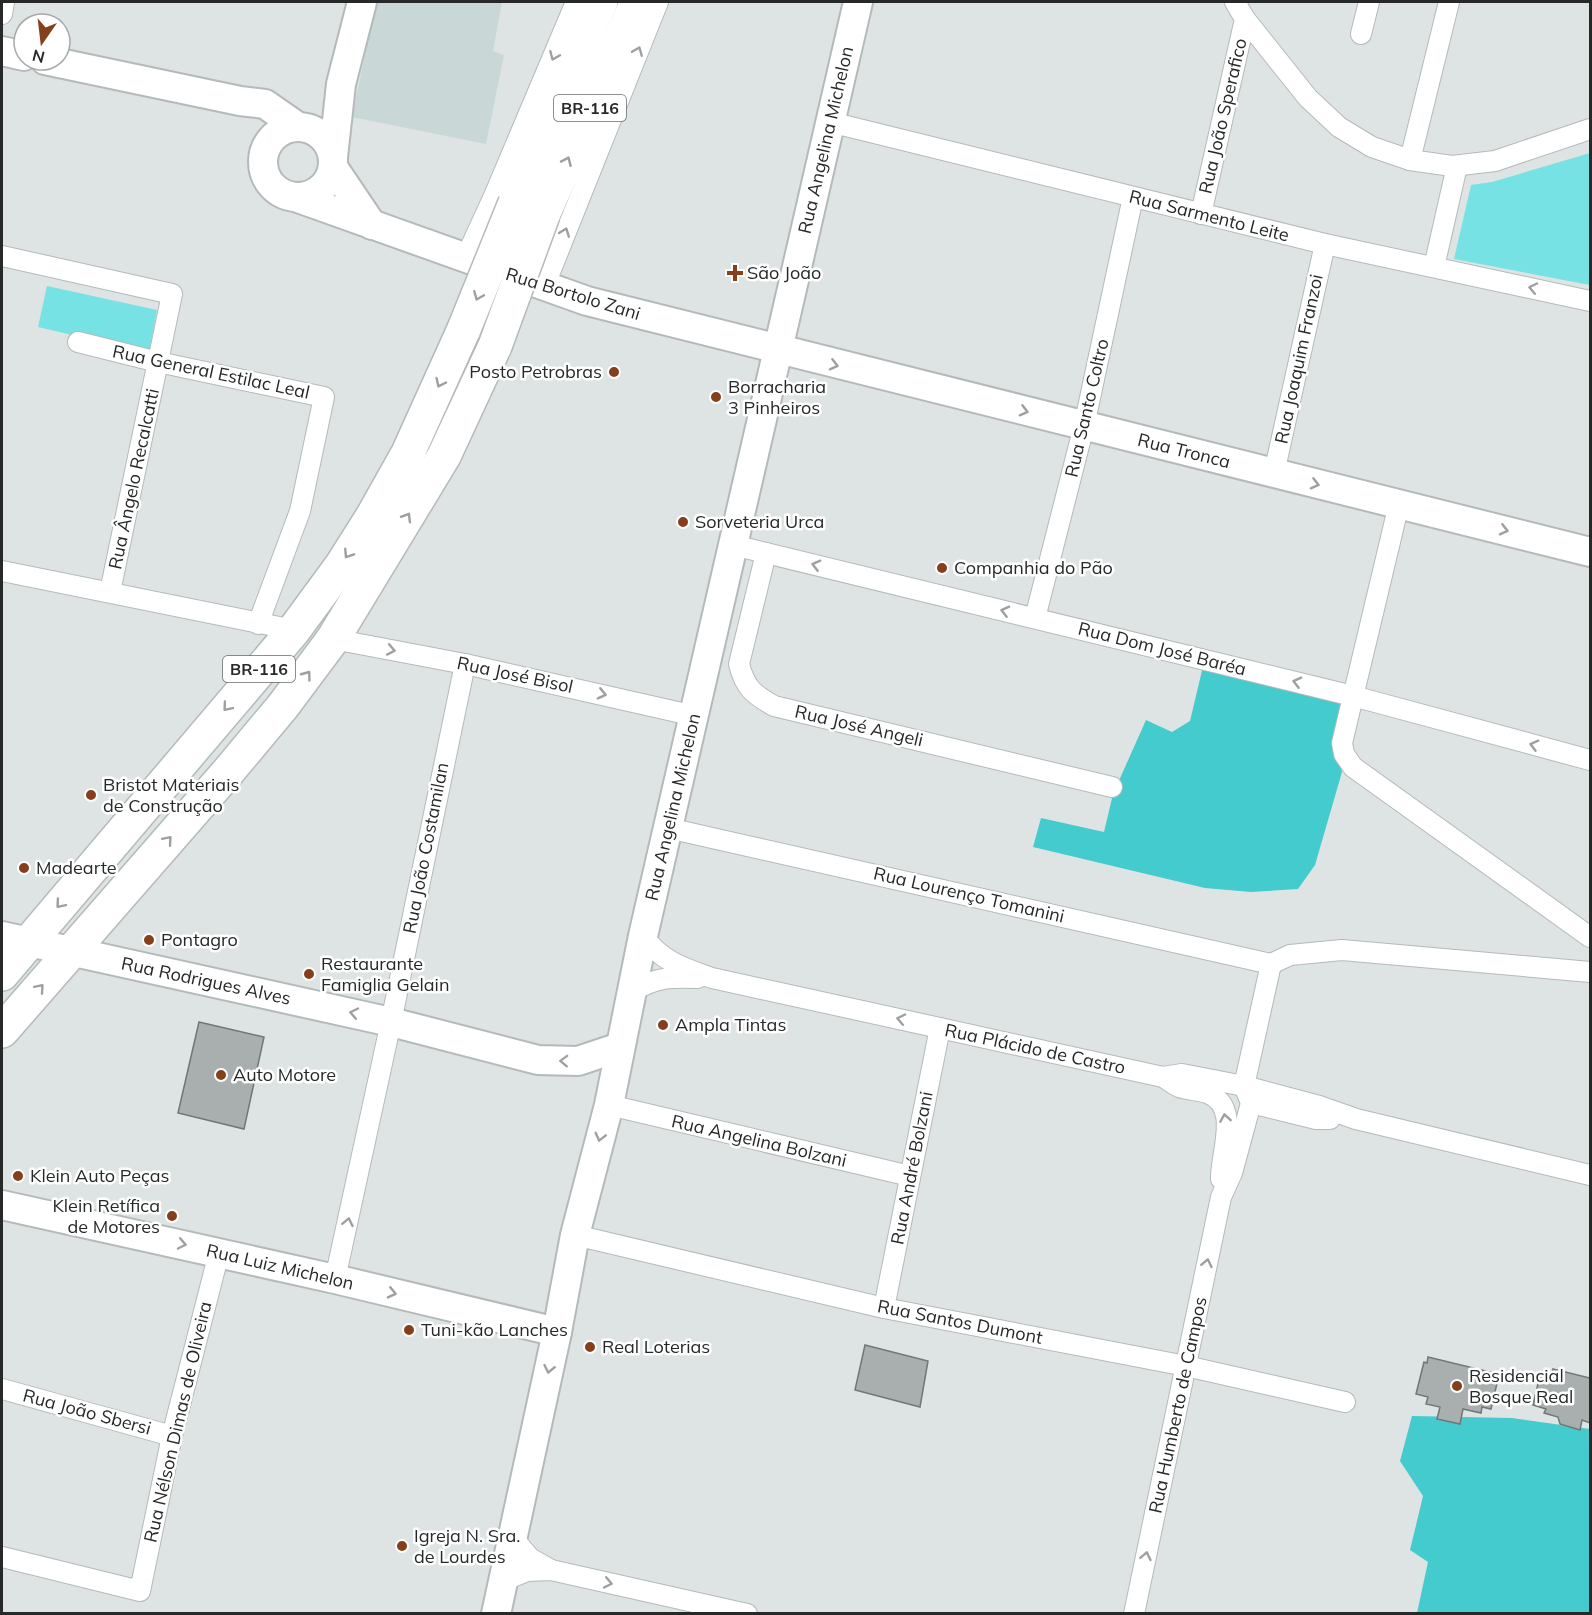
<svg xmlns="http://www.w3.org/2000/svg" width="1592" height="1615" font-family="Mulish,sans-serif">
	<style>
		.built { fill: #c9d7d7 }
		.green { fill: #76e2e3 }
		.forest { fill: #43cbcd }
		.building { fill: #a9afaf; stroke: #717676; stroke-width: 1.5 }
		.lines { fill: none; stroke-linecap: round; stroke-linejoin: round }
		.street-casing { stroke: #b4baba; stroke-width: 22 }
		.secondary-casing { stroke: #b4baba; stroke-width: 32 }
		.highway-casing { stroke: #b4baba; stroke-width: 36 }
		.street { stroke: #fff; stroke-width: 20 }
		.secondary { stroke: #fff; stroke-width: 28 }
		.highway { stroke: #fff; stroke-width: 33 }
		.highway-bridge-casing { stroke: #b4baba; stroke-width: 36; stroke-linecap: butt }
		.highway-bridge { stroke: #fff; stroke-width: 33 }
		.oneway { stroke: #9e9f9f }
		.poi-dot { fill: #853f1a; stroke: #fff; stroke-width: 2 }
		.labels { text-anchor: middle; stroke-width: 5; stroke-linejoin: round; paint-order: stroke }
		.shield { fill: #fff; stroke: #686969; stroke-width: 1.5 }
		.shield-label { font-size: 16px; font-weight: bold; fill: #272929 }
		.street-label { font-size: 18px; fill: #272929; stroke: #fff }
		.poi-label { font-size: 18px; fill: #272929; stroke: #fff; text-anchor: start }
	</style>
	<rect width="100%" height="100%" fill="#dee4e4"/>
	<polygon class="built" points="376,2 502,2 493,51 504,55 486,144 352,117"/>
	<g class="green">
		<polygon points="1590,153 1590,285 1454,259 1471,185 1492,182"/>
		<polygon points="47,286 157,310 149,353 38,327"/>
	</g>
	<g class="forest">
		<polygon points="1204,662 1350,698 1338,753 1342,772 1315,865 1298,889 1251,892 1205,888 1033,847 1041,818 1104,832 1113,794 1146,720 1172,732 1190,721"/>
		<polygon points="1412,1416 1512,1418 1590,1429 1590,1613 1417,1613 1428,1562 1410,1550 1423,1496 1400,1461"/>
	</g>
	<g class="building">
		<polygon points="199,1022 264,1037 244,1129 178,1113"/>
		<polygon points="865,1345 928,1361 920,1407 855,1390"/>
		<polygon points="1428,1357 1494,1373 1493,1378 1498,1379 1491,1409 1482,1407 1481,1413 1463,1409 1460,1424 1437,1419 1440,1407 1426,1404 1428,1397 1416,1394 1424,1362 1427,1363"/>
		<polygon points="1553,1369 1590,1378 1590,1423 1582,1420 1580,1430 1560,1424 1558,1417 1544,1413 1546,1409 1533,1405 1540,1375 1551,1378"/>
	</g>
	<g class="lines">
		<g class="street-casing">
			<g id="street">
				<polyline points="1235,2 1245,19 1308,98 1339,127 1372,147 1410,160 1452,166 1495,161 1590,129"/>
				<polyline points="2,14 4,2"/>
				<polyline points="1361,34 1369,2"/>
				<polyline points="830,122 1325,244 1590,301"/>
				<polyline points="1410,160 1449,2"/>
				<polyline points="1201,214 1245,19"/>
				<polyline points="2,256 172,294 110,592"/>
				<polyline points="466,257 494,196 576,2"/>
				<polyline points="1434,267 1457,166"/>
				<polyline points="544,287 658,2"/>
				<polyline points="78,342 158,362 324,397 300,511 258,624"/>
				<polyline points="1274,473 1325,244"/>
				<polyline points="1399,504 1342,743 1344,754 1353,767 1590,937"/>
				<polyline points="733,545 1353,696 1590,760"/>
				<path d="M 766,553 L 739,664 C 745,688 753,694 774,706 L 1112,787"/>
				<polyline points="2,571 294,630"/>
				<polyline points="1035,618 1084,426 1133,197"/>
				<polyline points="333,639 465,664 695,716"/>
				<polyline points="668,828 1271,964"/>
				<path d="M 643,936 C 662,962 684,968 712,978 L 1163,1077 L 1182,1074 L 1244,1086 L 1319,1106 L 1356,1119 L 1590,1175"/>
				<polyline points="1271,964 1290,955 1342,950 1590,972"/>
				<path d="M 633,991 C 657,977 670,977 698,978"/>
				<path d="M 1163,1077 C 1168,1080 1173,1084 1179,1087 C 1188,1090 1198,1090 1207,1093 C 1242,1106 1220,1153 1221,1179"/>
				<polyline points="1251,1103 1316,1119 1330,1119"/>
				<polyline points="609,1105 910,1176"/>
				<polyline points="575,1235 884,1308 1186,1366 1345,1402"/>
				<polyline points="335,1279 391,1022 465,664"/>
				<polyline points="884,1308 940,1028"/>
				<polyline points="2,1389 172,1436"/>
				<polyline points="513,1538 530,1558 551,1570"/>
				<polyline points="2,1557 140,1591 172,1436 219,1253"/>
				<polyline points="503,1581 527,1571 551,1570 747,1614"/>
				<polyline points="1134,1614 1221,1197 1232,1173 1251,1103 1244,1086 1271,964"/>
			</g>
		</g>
		<g class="secondary-casing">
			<g id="secondary">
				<polyline points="2,51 24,56"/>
				<polyline points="45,60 240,101 265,104 298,127"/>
				<circle cx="298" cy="162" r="35"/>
				<polyline points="333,157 341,84 362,2"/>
				<polyline points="333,167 372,225"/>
				<polyline points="298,198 587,301 1590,552"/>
				<polyline points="2,936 391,1022 538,1060 578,1061 620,1047"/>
				<polyline points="2,1205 335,1279 557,1332"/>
				<polyline points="496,1614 557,1332 575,1235 609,1105 643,936 858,2"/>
			</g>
		</g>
		<g class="highway-casing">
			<g id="highway">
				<polyline points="515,203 601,2"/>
				<polyline points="543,215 637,2"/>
				<polyline points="2,974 294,630 341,566 372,517 408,453 464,329"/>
				<polyline points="2,1031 227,773 283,706 333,639 444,456 495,346"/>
			</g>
		</g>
		<use href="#street" class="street"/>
		<use href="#secondary" class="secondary"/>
		<use href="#highway" class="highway"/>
		<g class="highway-bridge-casing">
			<g id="highway-bridge">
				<polyline points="464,329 515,203"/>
				<polyline points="495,346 543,215"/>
			</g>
		</g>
		<use href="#highway-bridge" class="highway-bridge"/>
	</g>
	<defs><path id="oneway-chevron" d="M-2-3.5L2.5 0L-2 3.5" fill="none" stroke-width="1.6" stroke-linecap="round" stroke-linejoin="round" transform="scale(1.5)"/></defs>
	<g class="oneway">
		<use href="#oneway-chevron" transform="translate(638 51) rotate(-68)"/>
		<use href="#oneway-chevron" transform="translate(554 56) rotate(113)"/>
		<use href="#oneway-chevron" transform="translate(567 161) rotate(-66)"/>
		<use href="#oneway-chevron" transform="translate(565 232) rotate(-69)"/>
		<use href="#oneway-chevron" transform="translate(1533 288) rotate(-168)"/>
		<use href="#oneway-chevron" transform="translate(478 296) rotate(112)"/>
		<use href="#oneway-chevron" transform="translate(834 365) rotate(14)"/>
		<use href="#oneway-chevron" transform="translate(440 383) rotate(115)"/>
		<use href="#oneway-chevron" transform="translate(1024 411) rotate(14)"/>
		<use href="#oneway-chevron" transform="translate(1315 484) rotate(14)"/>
		<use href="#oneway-chevron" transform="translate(407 517) rotate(-59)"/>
		<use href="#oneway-chevron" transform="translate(1504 530) rotate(14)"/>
		<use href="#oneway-chevron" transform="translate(348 554) rotate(123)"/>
		<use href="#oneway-chevron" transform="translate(816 565) rotate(-166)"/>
		<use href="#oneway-chevron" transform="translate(1005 611) rotate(-166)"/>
		<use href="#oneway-chevron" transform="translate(391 650) rotate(11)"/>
		<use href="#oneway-chevron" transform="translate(307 675) rotate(-53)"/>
		<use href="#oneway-chevron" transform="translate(1297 682) rotate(-166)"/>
		<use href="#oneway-chevron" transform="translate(602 694) rotate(13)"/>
		<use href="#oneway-chevron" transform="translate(227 707) rotate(130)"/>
		<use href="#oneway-chevron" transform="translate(1534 745) rotate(-165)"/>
		<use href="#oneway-chevron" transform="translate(168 840) rotate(-49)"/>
		<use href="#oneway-chevron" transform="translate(60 904) rotate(130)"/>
		<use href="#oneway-chevron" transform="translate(40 988) rotate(-49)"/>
		<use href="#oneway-chevron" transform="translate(354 1013) rotate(-168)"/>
		<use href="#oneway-chevron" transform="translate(901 1019) rotate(-168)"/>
		<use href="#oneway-chevron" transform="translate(564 1061) rotate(-178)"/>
		<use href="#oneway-chevron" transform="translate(1225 1118) rotate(-99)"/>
		<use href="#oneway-chevron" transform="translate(600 1137) rotate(104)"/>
		<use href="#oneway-chevron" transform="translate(348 1222) rotate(-78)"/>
		<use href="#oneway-chevron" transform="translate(182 1244) rotate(12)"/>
		<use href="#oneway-chevron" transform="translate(1207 1263) rotate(-78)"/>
		<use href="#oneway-chevron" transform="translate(392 1293) rotate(13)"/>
		<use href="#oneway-chevron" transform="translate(549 1369) rotate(102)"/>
		<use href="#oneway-chevron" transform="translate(1146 1556) rotate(-78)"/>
		<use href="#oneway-chevron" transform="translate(608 1583) rotate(12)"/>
	</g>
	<g class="poi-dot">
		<path d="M732 264h6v6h6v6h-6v6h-6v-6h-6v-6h6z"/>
		<circle cx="614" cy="372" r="6"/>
		<circle cx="716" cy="397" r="6"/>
		<circle cx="683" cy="522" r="6"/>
		<circle cx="942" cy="568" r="6"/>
		<circle cx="91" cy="795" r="6"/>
		<circle cx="24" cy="868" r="6"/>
		<circle cx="149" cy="940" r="6"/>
		<circle cx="309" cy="974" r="6"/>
		<circle cx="663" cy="1025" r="6"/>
		<circle cx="221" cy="1075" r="6"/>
		<circle cx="18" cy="1176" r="6"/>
		<circle cx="172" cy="1216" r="6"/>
		<circle cx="409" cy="1330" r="6"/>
		<circle cx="590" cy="1347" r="6"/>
		<circle cx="1457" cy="1386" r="6"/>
		<circle cx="402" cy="1546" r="6"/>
	</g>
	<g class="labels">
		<g class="shield">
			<rect x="554" y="95" width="72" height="26" rx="4.5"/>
			<rect x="223" y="656" width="72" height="26" rx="4.5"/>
		</g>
		<g class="shield-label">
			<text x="590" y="114">BR-116</text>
			<text x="259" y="675">BR-116</text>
		</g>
		<g class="street-label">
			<text transform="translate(1223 116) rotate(-77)" y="6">Rua João Sperafico</text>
			<text transform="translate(826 140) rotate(-77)" y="6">Rua Angelina Michelon</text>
			<text transform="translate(1209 216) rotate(14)" y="6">Rua Sarmento Leite</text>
			<text transform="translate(573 294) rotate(17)" y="6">Rua Bortolo Zani</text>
			<text transform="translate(1299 359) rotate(-78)" y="6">Rua Joaquim Franzoi</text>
			<text transform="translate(211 372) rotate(12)" y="6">Rua General Estilac Leal</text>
			<text transform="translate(1087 408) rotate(-77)" y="6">Rua Santo Coltro</text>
			<text transform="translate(1184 451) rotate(14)" y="6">Rua Tronca</text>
			<text transform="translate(134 479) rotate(-78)" y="6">Rua Ângelo Recalcatti</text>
			<text transform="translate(1162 649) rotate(14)" y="6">Rua Dom José Baréa</text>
			<text transform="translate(515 675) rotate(12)" y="6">Rua José Bisol</text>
			<text transform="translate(859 726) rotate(13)" y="6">Rua José Angeli</text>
			<text transform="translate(673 807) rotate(-77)" y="6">Rua Angelina Michelon</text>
			<text transform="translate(426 848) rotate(-79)" y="6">Rua João Costamilan</text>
			<text transform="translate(969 895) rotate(13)" y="6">Rua Lourenço Tomanini</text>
			<text transform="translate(206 981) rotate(12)" y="6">Rua Rodrigues Alves</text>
			<text transform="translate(1035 1049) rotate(12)" y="6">Rua Plácido de Castro</text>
			<text transform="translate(759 1141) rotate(13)" y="6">Rua Angelina Bolzani</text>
			<text transform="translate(912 1168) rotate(-79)" y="6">Rua André Bolzani</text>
			<text transform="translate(280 1267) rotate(13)" y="6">Rua Luiz Michelon</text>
			<text transform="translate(960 1322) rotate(11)" y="6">Rua Santos Dumont</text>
			<text transform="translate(1178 1405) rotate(-78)" y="6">Rua Humberto de Campos</text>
			<text transform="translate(87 1412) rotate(15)" y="6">Rua João Sbersi</text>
			<text transform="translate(178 1422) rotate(-77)" y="6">Rua Nélson Dimas de Oliveira</text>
		</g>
		<g class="poi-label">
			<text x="747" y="279">São João</text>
			<text x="602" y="378" text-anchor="end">Posto Petrobras</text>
			<text x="728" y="393">Borracharia<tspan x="728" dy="21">3 Pinheiros</tspan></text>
			<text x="695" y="528">Sorveteria Urca</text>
			<text x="954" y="574">Companhia do Pão</text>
			<text x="103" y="791">Bristot Materiais<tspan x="103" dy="21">de Construção</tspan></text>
			<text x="36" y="874">Madearte</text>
			<text x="161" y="946">Pontagro</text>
			<text x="321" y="970">Restaurante<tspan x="321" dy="21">Famiglia Gelain</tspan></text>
			<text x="675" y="1031">Ampla Tintas</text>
			<text x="233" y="1081">Auto Motore</text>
			<text x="30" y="1182">Klein Auto Peças</text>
			<text x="160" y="1212" text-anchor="end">Klein Retífica<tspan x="160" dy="21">de Motores</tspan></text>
			<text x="421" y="1336">Tuni-kão Lanches</text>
			<text x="602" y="1353">Real Loterias</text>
			<text x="1469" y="1382">Residencial<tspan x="1469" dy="21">Bosque Real</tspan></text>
			<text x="414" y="1542">Igreja N. Sra.<tspan x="414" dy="21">de Lourdes</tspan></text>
		</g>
	</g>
	<rect width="1592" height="1615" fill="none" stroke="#272929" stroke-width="6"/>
	<g transform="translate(42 42) rotate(194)"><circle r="28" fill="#ffffff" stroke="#a9a9a9" stroke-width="1.5"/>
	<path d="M0-4.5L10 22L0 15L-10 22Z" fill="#853f1a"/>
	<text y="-9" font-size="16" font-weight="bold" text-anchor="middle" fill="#272929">N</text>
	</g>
</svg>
